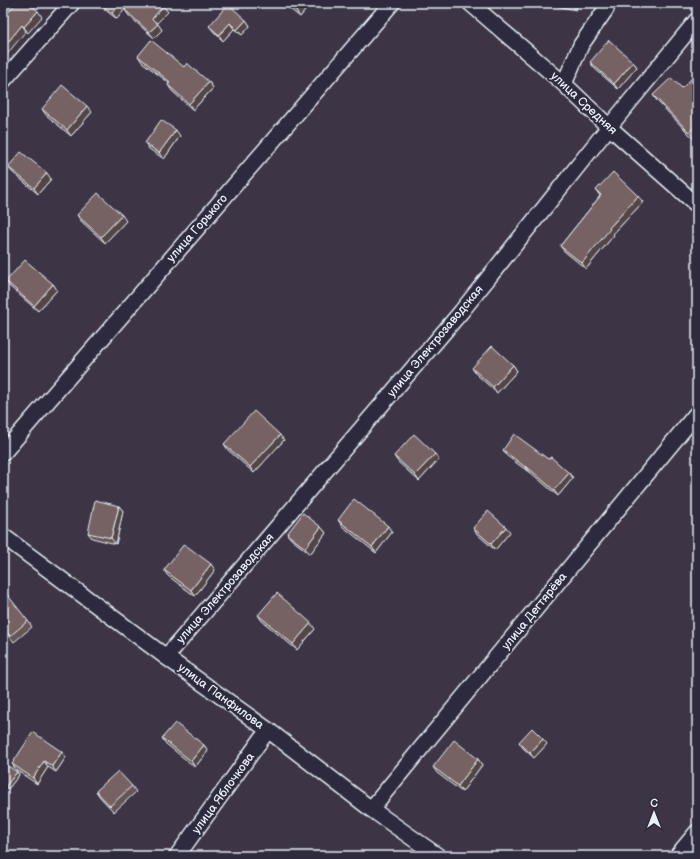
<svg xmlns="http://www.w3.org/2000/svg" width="700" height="859" font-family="'Balsamiq Sans',sans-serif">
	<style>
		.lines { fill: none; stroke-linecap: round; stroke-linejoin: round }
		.street-casing { stroke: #e8f1f8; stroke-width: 18 }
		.street { stroke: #2f2a3d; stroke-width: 15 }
		.wall { fill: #655455; stroke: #e8f1f8 }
		.shaded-wall { fill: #534545; stroke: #e8f1f8 }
		.building { fill: #766263; stroke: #e8f1f8 }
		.labels { text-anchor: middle; stroke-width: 4; stroke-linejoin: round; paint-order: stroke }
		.street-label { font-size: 12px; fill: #e8f1f8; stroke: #2f2a3d }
	</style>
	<rect width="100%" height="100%" fill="#3d3545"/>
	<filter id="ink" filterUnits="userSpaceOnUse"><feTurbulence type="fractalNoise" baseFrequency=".025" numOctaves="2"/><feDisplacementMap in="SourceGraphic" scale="8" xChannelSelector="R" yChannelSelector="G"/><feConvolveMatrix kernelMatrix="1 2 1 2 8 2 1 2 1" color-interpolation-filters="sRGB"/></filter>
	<g filter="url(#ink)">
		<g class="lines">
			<g class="street-casing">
				<g id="street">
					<polyline points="470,3 564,84 609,127 697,205"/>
					<polyline points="3,81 72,3"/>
					<polyline points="564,84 581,45 606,9 607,3"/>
					<polyline points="3,453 392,3"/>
					<polyline points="3,536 166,657 268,730 371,809 438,856"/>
					<polyline points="166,657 461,312 609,127 697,20"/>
					<polyline points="371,809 697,413"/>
					<polyline points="177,856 268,730"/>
					<polyline points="677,856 697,832"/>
				</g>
			</g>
			<use href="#street" class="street"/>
		</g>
		<g class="wall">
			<polygon points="96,3 127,3 128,5 117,19"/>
			<polygon points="282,3 311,3 300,17"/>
			<polygon points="549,3 577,3 576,10 551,5"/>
			<polygon points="163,6 168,12 157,23 162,30 154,38 129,16 125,10"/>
			<polygon points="246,20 250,26 242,35 234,29 223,41 214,32 209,26"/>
			<polygon points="138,56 184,67 209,82 213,88 193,110 172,91 168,85 169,83 142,62"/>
			<polygon points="590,62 633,62 637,67 618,89 594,68"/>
			<polygon points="697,77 697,135 693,138 657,101 653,95 682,88"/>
			<polygon points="42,109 92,112 71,136 46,115"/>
			<polygon points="180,136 164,159 149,149 145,143"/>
			<polygon points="8,167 51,179 38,194 12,172"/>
			<polygon points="596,190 643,202 613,234 614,235 586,269 564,251 560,246 600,196"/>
			<polygon points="77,215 126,221 105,243 81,221"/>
			<polygon points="6,281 53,284 57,290 38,311 10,287"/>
			<polygon points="513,365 517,371 497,393 476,374 472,368"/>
			<polygon points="284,440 254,473 228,450 224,444"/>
			<polygon points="503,450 548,459 569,473 573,478 558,496 530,472 530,473 507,456"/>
			<polygon points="394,456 439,459 419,481 398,462"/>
			<polygon points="119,506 123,511 116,544 92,538 88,533"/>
			<polygon points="338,520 392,532 376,553 342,526"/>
			<polygon points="321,527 326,533 310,554 291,539 287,534"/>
			<polygon points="473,528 510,532 495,550 477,534"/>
			<polygon points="164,570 215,570 195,596 168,576"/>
			<polygon points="3,595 28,621 32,627 14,642 3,628"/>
			<polygon points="258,615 315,629 297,650 262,621"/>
			<polygon points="162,738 204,745 208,751 195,767 166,744"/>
			<polygon points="519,742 547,744 534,758 523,748"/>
			<polygon points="66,757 56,772 48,767 37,784 16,770 12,764"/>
			<polygon points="478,759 482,765 462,792 437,773 433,767"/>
			<polygon points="3,767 17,772 19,775 8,789 3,786"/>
			<polygon points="132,786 136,792 114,812 100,797 96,791"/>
		</g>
		<g class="shaded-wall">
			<polygon points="121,3 127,3 128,5 117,19 112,13"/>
			<polygon points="302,3 311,3 300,17 296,11"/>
			<polygon points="572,3 577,3 576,10 571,4"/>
			<polygon points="163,6 168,12 156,24 152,19"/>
			<polygon points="38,11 42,17 28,33 24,27"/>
			<polygon points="246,20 250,26 242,35 237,30"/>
			<polygon points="230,23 234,29 223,41 219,35"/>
			<polygon points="158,24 162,30 154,38 149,32"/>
			<polygon points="22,25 26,31 3,59 3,48"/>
			<polygon points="633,62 637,67 618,89 614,84"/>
			<polygon points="209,82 213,88 193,110 189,104"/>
			<polygon points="87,106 92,112 71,136 67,130"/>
			<polygon points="176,130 180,136 164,159 159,153"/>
			<polygon points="47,173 51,179 38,194 34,188"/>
			<polygon points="638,196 643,202 613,234 614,235 586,269 582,263 609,228"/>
			<polygon points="122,215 126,221 105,243 101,237"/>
			<polygon points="53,284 57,290 38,311 34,306"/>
			<polygon points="513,365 517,371 497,393 493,387"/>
			<polygon points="280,435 284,440 254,473 250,467"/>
			<polygon points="435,454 439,459 419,481 415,475"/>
			<polygon points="526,466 530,472 530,473 525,467"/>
			<polygon points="569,473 573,478 558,496 554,490"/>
			<polygon points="119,506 123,511 116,544 111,538"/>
			<polygon points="388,526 392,532 376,553 372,547"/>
			<polygon points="321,527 326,533 310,554 305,548"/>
			<polygon points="506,527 510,532 495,550 491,544"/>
			<polygon points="211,564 215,570 195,596 191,590"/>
			<polygon points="311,623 315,629 297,650 293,644"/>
			<polygon points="543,739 547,744 534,758 530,753"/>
			<polygon points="204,745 208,751 195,767 191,761"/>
			<polygon points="62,752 66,757 56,772 52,766"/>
			<polygon points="478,759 482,765 462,792 458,786"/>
			<polygon points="44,761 48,767 37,784 33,778"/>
			<polygon points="17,772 19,775 8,789 6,786"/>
		</g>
		<g class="building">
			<polygon points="16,3 29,3 38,11 24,27 22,25 3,48 3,18"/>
			<polygon points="99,3 121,3 112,13"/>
			<polygon points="131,3 135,3 141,8 146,3 160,3 163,6 152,19 158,24 149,32 125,10"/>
			<polygon points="285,3 302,3 296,11"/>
			<polygon points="565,3 572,3 571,4"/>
			<polygon points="228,4 246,20 237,30 230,23 219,35 209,26"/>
			<polygon points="151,40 184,67 187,63 209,82 189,104 168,85 170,82 138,56"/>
			<polygon points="609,40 633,62 614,84 590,62"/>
			<polygon points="695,75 697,77 697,125 689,132 653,95 671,78 682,88"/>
			<polygon points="62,85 87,106 67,130 42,109"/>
			<polygon points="161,120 176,130 159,153 145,143"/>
			<polygon points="21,152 47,173 34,188 8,167"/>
			<polygon points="613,172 638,196 609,228 610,229 582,263 560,246 601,195 596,190"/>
			<polygon points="98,193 122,215 101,237 77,215"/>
			<polygon points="25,260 53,284 34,306 6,281"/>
			<polygon points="492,346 513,365 493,387 472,368"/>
			<polygon points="254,411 280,435 250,467 224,444"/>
			<polygon points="414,434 435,454 415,475 394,456"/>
			<polygon points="514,434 548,459 551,457 569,473 554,490 526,466 525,467 503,450"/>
			<polygon points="354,499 388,526 372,547 338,520"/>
			<polygon points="95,500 119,506 111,538 88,533"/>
			<polygon points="488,511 506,527 491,544 473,528"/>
			<polygon points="303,513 321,527 305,548 287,534"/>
			<polygon points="184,544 211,564 191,590 164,570"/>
			<polygon points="6,593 28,621 10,636 3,627 3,595"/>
			<polygon points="277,593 311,623 293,644 258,615"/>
			<polygon points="175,723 204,745 191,761 162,738"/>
			<polygon points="532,728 543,739 530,753 519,742"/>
			<polygon points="33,732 62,752 52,766 44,761 33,778 12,764"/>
			<polygon points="454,740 478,759 458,786 433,767"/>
			<polygon points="5,764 17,772 6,786 3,784 3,767"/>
			<polygon points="118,771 132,786 110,806 96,791"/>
		</g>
	</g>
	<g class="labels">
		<g class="street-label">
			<text transform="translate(584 103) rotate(43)" y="4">улица Средняя</text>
			<text transform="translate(197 228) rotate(-49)" y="4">улица Горького</text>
			<text transform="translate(435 341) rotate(-50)" y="4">улица Электрозаводская</text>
			<text transform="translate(225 588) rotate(-49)" y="4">улица Электрозаводская</text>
			<text transform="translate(534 611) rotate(-51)" y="4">улица Дегтярёва</text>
			<text transform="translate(221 696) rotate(36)" y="4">улица Панфилова</text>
			<text transform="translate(223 793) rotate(-54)" y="4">улица Яблочкова</text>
		</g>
	</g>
	<rect width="700" height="859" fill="none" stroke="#2f2a3d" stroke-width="16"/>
	<rect x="8" y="8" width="684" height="843" fill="none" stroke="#e8f1f8" stroke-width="1.5" filter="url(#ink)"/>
	<g transform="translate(654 813)" stroke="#2f2a3d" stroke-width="3" paint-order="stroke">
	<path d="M0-3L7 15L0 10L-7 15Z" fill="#e8f1f8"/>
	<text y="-6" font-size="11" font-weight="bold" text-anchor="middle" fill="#e8f1f8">С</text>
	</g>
</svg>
